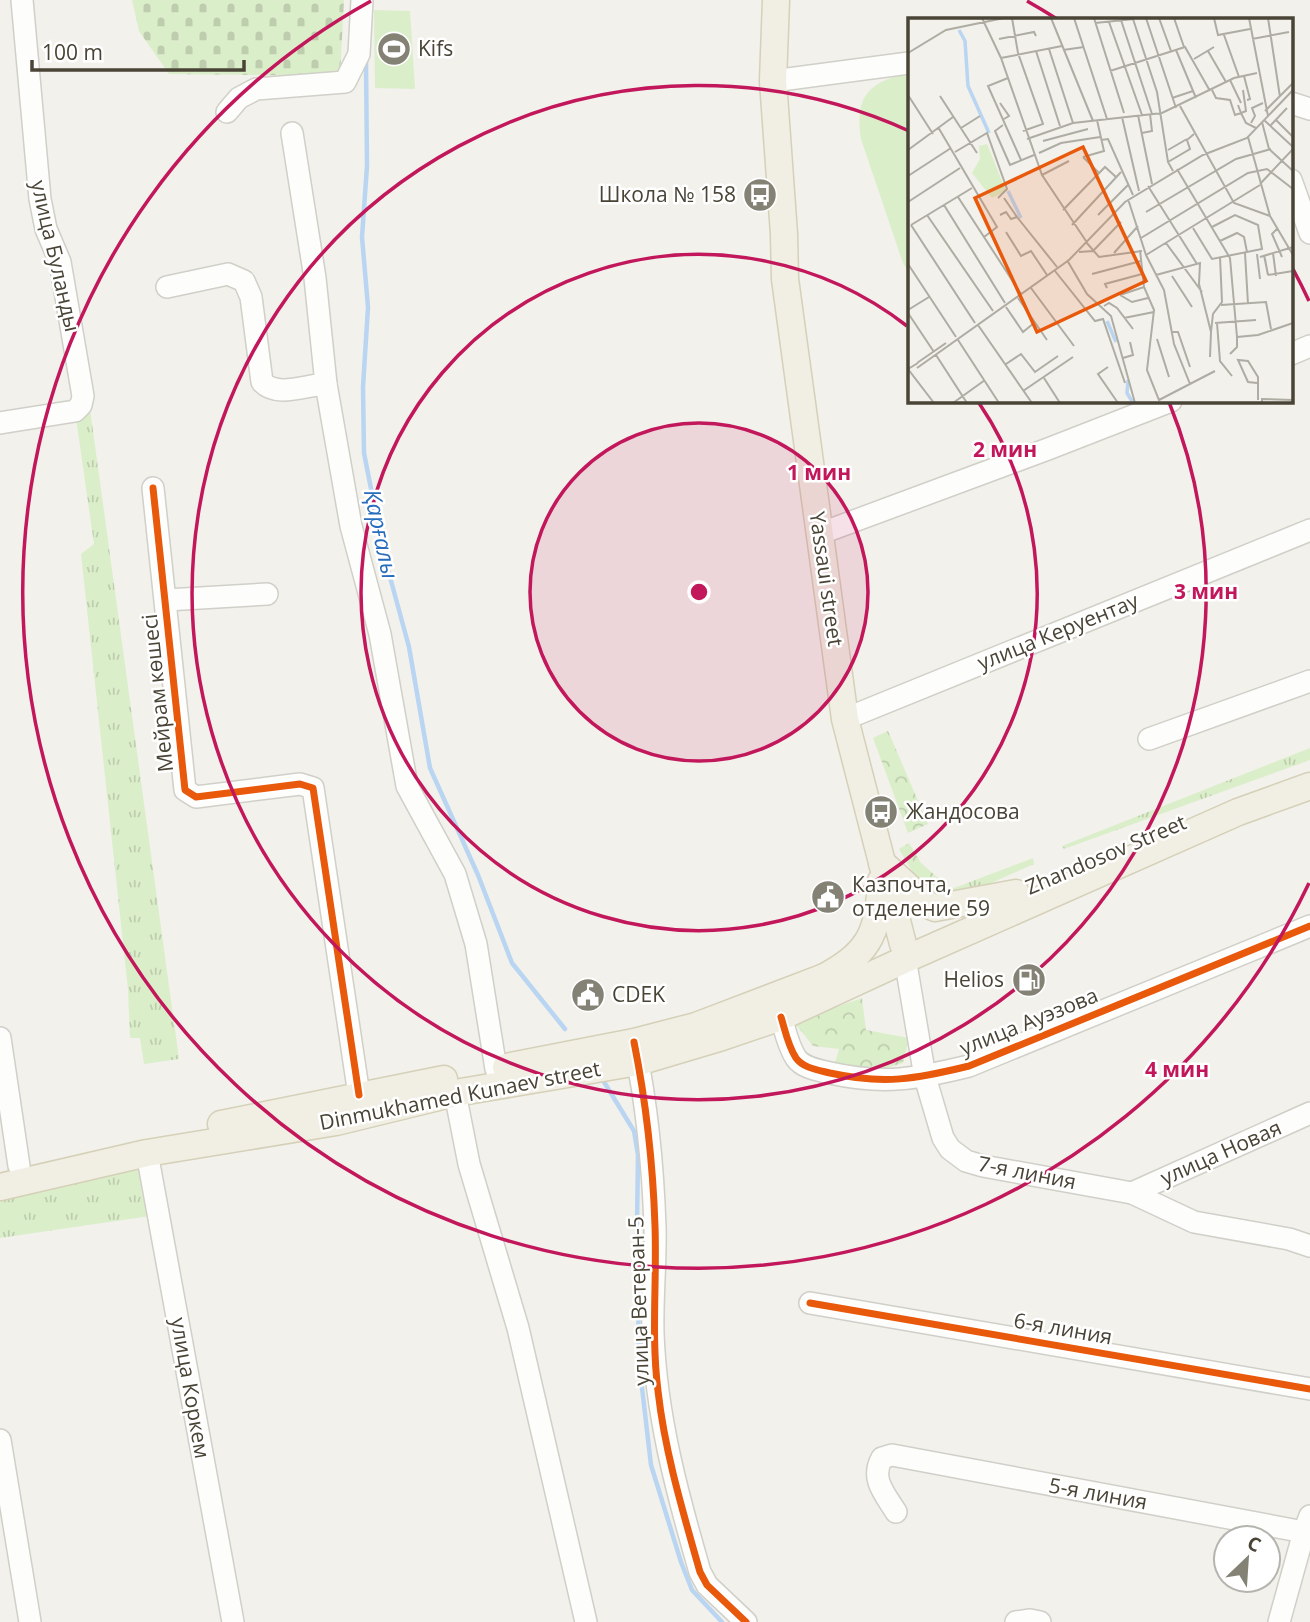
<svg xmlns="http://www.w3.org/2000/svg" width="1310" height="1622" font-family="'Open Sans',sans-serif">
	<style>
		.grass { fill: url(#grass-tufts) }
		.forest { fill: url(#forest-crowns) }
		.cemetery { fill: url(#cemetery-stones) }
		.park { fill: #dbeeca }
		.lines { fill: none; stroke-linecap: round; stroke-linejoin: round }
		.stream { stroke: #b9d5f2; stroke-width: 4.5 }
		.minor-casing { stroke: #d0cfc8; stroke-width: 24 }
		.major-casing { stroke: #d5d0b8; stroke-width: 29 }
		.minor { stroke: #fdfdfc; stroke-width: 21 }
		.major { stroke: #f1efe4; stroke-width: 26 }
		.cycleway-casing { stroke: #fff; stroke-width: 11 }
		.cycleway { stroke: #e8590c; stroke-width: 7 }
		.ring { fill: none; stroke: #c2185b; stroke-width: 3.5 }
		.labels { text-anchor: middle; stroke-width: 5; stroke-linejoin: round; paint-order: stroke }
		.poi-label { font-size: 21px; fill: #494436; stroke: #fff; text-anchor: start }
		.street-label { font-size: 21px; fill: #494436; stroke: #fff }
		.water-label { font-size: 23px; font-style: italic; fill: #276cbd; stroke: #fff }
		.inset-river { fill: none; stroke: #b9d5f2; stroke-width: 3.5 }
		.inset-road { fill: none; stroke: #aeaca3; stroke-width: 2 }
		.view { fill: #e8590c; fill-opacity: 0.15; stroke: #e8590c; stroke-width: 3.5 }
		.inset-edge { fill: none; stroke: #494436; stroke-width: 3.5 }
		.centre { fill: #c2185b; stroke: #fff; stroke-width: 3.5 }
		.ring-label { font-size: 21px; text-anchor: middle; font-weight: bold; fill: #c2185b; stroke: #fff; stroke-width: 5; stroke-linejoin: round; paint-order: stroke }
	</style>
	<defs>
		<pattern id="grass-tufts" width="24" height="20" patternUnits="userSpaceOnUse" patternTransform="scale(1.75)"><rect width="24" height="20" fill="#dbeeca"/><path d="M3 7l-1-3M5 7V3M7 7l1-3M15 17l-1-3M17 17v-4M19 17l1-3" fill="none" stroke="#bdcdae"/></pattern>
		<pattern id="forest-crowns" width="20" height="18" patternUnits="userSpaceOnUse" patternTransform="scale(1.75)"><rect width="20" height="18" fill="#dbeeca"/><path d="M2 6a3 3 0 1 1 6 0M12 15a3 3 0 1 1 6 0" fill="none" stroke="#bdcdae"/></pattern>
		<pattern id="cemetery-stones" width="16" height="16" patternUnits="userSpaceOnUse" patternTransform="scale(1.75)"><rect width="16" height="16" fill="#dbeeca"/><path d="M2 7V4a2 2 0 0 1 4 0v3zM10 15v-3a2 2 0 0 1 4 0v3z" fill="#bdcdae"/></pattern>
	</defs>
	<rect width="100%" height="100%" fill="#f2f1eb"/>
	<g class="grass">
		<polygon points="90,409 179,1059 144,1064 140,1038 130,1038 128,989 81,554 94,544 75,411"/>
		<polygon points="1310,748 1310,760 1064,849 1062,846"/>
		<polygon points="1033,858 1034,864 962,896 941,893"/>
		<polygon points="139,1170 142,1194 150,1216 0,1238 0,1194"/>
	</g>
	<g class="forest">
		<polygon points="888,731 928,824 908,833 873,738"/>
		<polygon points="909,843 921,863 938,878 936,894 921,886 899,849"/>
		<polygon points="862,998 866,1030 909,1038 903,1063 870,1073 834,1066 839,1049 813,1046 794,1022"/>
	</g>
	<polygon class="cemetery" points="132,0 344,0 340,76 169,74 139,31"/>
	<g class="park">
		<polygon points="374,10 410,11 415,89 375,88"/>
		<path d="M 909,73 L 909,273 L 903,263 L 861,139 C 854,96 869,82 909,73 Z"/>
	</g>
	<g class="lines">
		<g class="stream">
			<polyline points="366,61 367,166 362,237 368,307 363,387 364,453 384,555 409,647 430,768 478,875 512,963 565,1029"/>
			<polyline points="601,1077 634,1131 638,1155 637,1226 639,1362 651,1465 681,1562 692,1590 722,1622"/>
		</g>
		<g class="minor-casing">
			<g id="minor">
				<polyline points="773,81 909,63"/>
				<polyline points="1291,103 1310,109"/>
				<polyline points="227,112 239,98 256,89 345,82 359,54 362,0"/>
				<polyline points="1291,180 1310,233"/>
				<path d="M 167,287 L 228,274 L 244,281 L 251,297 L 262,382 C 277,398 306,385 326,384 L 315,278 L 292,133"/>
				<polyline points="1291,354 1310,346"/>
				<polyline points="326,384 351,526 380,634 407,786 455,874 476,944 496,1069"/>
				<polyline points="0,423 75,411 81,405 83,396 60,262 46,229 40,199 22,0"/>
				<polyline points="153,488 185,790 196,797 300,784 313,788 359,1095"/>
				<polyline points="819,534 1048,449 1171,401"/>
				<polyline points="166,600 267,594"/>
				<polyline points="845,719 1310,530"/>
				<polyline points="1149,739 1310,681"/>
				<polyline points="903,946 925,1077 943,1138 950,1149 966,1161 983,1166 1132,1193 1194,1222 1289,1239 1310,1246"/>
				<path d="M 781,1017 C 785,1030 788,1046 796,1058 C 803,1068 818,1070 830,1073 C 884,1085 916,1079 969,1066 L 1310,926"/>
				<polyline points="0,1038 19,1166"/>
				<path d="M 635,1047 C 647,1106 653,1167 655,1227 C 656,1262 652,1297 653,1333 C 656,1415 677,1493 700,1572 L 707,1585 L 746,1622"/>
				<polyline points="455,1093 469,1164 518,1328 586,1622"/>
				<polyline points="147,1153 233,1622"/>
				<polyline points="1132,1193 1310,1113"/>
				<polyline points="810,1303 1310,1389"/>
				<polyline points="0,1440 30,1622"/>
				<path d="M 896,1512 C 885,1494 870,1479 882,1458 L 892,1455 L 1304,1532"/>
				<polyline points="1016,1622 1030,1620 1040,1622"/>
				<polyline points="1279,1622 1304,1532 1310,1516"/>
			</g>
		</g>
		<g class="major-casing">
			<g id="major">
				<polyline points="776,0 773,81 784,234 785,279 845,719 903,944"/>
				<polyline points="882,863 928,905 935,908 1016,893"/>
				<path d="M 819,980 C 868,954 878,937 881,881"/>
				<polyline points="506,1067 634,1042 696,1026 835,973"/>
				<polyline points="221,1124 444,1079"/>
				<polyline points="0,1187 147,1153 336,1122 455,1093 638,1062 722,1037 781,1017 906,959 1238,812 1310,786"/>
			</g>
		</g>
		<use href="#minor" class="minor"/>
		<use href="#major" class="major"/>
		<g class="cycleway-casing">
			<g id="cycleway">
				<polyline points="153,488 185,790 196,797 300,784 313,788 359,1095"/>
				<path d="M 781,1017 C 785,1030 788,1046 796,1058 C 803,1068 818,1070 830,1073 C 884,1085 916,1079 969,1066 L 1310,926"/>
				<path d="M 634,1042 C 646,1102 653,1165 655,1226 C 657,1281 651,1336 658,1391 C 665,1453 683,1512 700,1572 L 707,1585 L 746,1622"/>
				<polyline points="810,1303 1310,1389"/>
			</g>
		</g>
		<use href="#cycleway" class="cycleway"/>
	</g>
	<circle cx="699" cy="592" r="169" fill="#c2185b" fill-opacity=".12"/>
	<g class="ring">
		<circle cx="699" cy="592" r="169"/>
		<path d="M979 403A338 338 0 1 1 907 326"/>
		<path d="M1169 402A507 507 0 1 1 909 131"/>
		<path d="M1309 883A676 676 0 1 1 371 1M1027 1A676 676 0 0 1 1057 19M1293 269A676 676 0 0 1 1309 301"/>
	</g>
	<defs>
		<g id="stadium-disc" transform="scale(1.75)"><circle r="9.5" fill="#848175" stroke="#fff"/><path d="M0-5a6.5 5 0 1 0 0 10a6.5 5 0 1 0 0-10ZM-3.5-1.8h7v3.6h-7Z" fill="#fff"/></g>
		<g id="bus-disc" transform="scale(1.75)"><circle r="9.5" fill="#848175" stroke="#fff"/><path d="M-5-6H5V4H4V6H2V4H-2V6H-4V4H-5ZM-3.5-4V0h7V-4ZM-3.5 1.2v1.5H-2V1.2ZM2 1.2v1.5H3.5V1.2Z" fill="#fff"/></g>
		<g id="civic-disc" transform="scale(1.75)"><circle r="9.5" fill="#848175" stroke="#fff"/><path d="M-.6-6.5H3V-4.5H.6V-3L4-1V1h2V6H-6V1h2V-1L-.6-3ZM-1.2 2.5V6h2.4V2.5Z" fill="#fff"/></g>
		<g id="fuel-disc" transform="scale(1.75)"><circle r="9.5" fill="#848175" stroke="#fff"/><path d="M-5.5-6h7V0h2V4h1.3V-2.5L3-4.5l.8-.8L6-3V5H2.5V1h-1V6h-7ZM-4.2-4.7v3.2H.2V-4.7Z" fill="#fff"/></g>
	</defs>
	<g fill-rule="evenodd">
		<use href="#stadium-disc" x="394" y="49"/>
		<use href="#bus-disc" x="760" y="195"/>
		<use href="#bus-disc" x="881" y="812"/>
		<use href="#civic-disc" x="828" y="897"/>
		<use href="#fuel-disc" x="1029" y="980"/>
		<use href="#civic-disc" x="588" y="995"/>
	</g>
	<g class="labels">
		<g class="poi-label">
			<text x="418" y="56">Kifs</text>
			<text x="736" y="202" text-anchor="end">Школа № 158</text>
			<text x="906" y="819">Жандосова</text>
			<text x="852" y="892">Казпочта,<tspan x="852" dy="24">отделение 59</tspan></text>
			<text x="1004" y="987" text-anchor="end">Helios</text>
			<text x="612" y="1002">CDEK</text>
		</g>
		<g class="street-label">
			<text transform="translate(55 256) rotate(77)" y="7">улица Буланды</text>
			<text transform="translate(826 579) rotate(82)" y="7">Yassaui street</text>
			<text transform="translate(1058 632) rotate(-22)" y="7">улица Керуентау</text>
			<text transform="translate(158 693) rotate(-96)" y="7">Мейрам көшесі</text>
			<text transform="translate(1106 855) rotate(-23)" y="7">Zhandosov Street</text>
			<text transform="translate(1029 1022) rotate(-22)" y="7">улица Ауэзова</text>
			<text transform="translate(460 1096) rotate(-11)" y="7">Dinmukhamed Kunaev street</text>
			<text transform="translate(1221 1153) rotate(-24)" y="7">улица Новая</text>
			<text transform="translate(1027 1173) rotate(11)" y="7">7-я линия</text>
			<text transform="translate(639 1301) rotate(-92)" y="7">улица Ветеран-5</text>
			<text transform="translate(1063 1329) rotate(10)" y="7">6-я линия</text>
			<text transform="translate(190 1388) rotate(80)" y="7">улица Коркем</text>
			<text transform="translate(1098 1494) rotate(10)" y="7">5-я линия</text>
		</g>
		<g class="water-label">
			<text transform="translate(381 534) rotate(78)" y="8">Қарғалы</text>
		</g>
	</g>
	<g transform="translate(908 18)">
		<rect width="385" height="385" fill="#f2f1eb"/>
		<path d="M 79,126 L 98,173 L 84,180 L 64,155 L 72,141 L 71,128 Z" fill="#dbeeca"/>
		<path class="inset-river" d="M 51,12 L 57,23 L 60,68 L 81,115M 100,173 L 113,200M 199,303 L 208,324M 220,362 L 219,375 L 225,385"/>
		<path class="inset-road" d="M 74,0 L 93,40 L 134,157 L 178,223M 104,0 L 110,35 L 135,106 L 115,113M 143,0 L 185,103M 166,0 L 199,101M 186,0 L 216,95M 238,0 L 268,90M 251,0 L 263,33M 266,0 L 276,29M 306,0 L 310,17 L 342,11M 341,0 L 360,98M 360,0 L 372,79M 225,1 L 249,74 L 260,144 L 265,153M 213,2 L 244,96M 201,4 L 234,97M 187,5 L 226,1M 316,17 L 331,59M 91,21 L 126,14 L 128,18M 344,21 L 381,14M 141,31 L 165,105M 155,32 L 176,29M 268,32 L 288,80M 128,33 L 152,108M 300,33 L 318,64M 0,35 L 38,12 L 96,0M 93,40 L 154,28M 286,41 L 306,29M 202,53 L 277,29 L 302,73M 336,58 L 342,81 L 339,82M 100,60 L 80,68 L 113,142M 322,62 L 333,85M 304,72 L 308,80 L 322,82 L 327,97 L 333,95 L 338,105 L 348,110M 0,77 L 25,116M 32,78 L 69,135M 264,80 L 285,73M 92,85 L 101,98 L 96,101M 330,87 L 333,95 L 338,93 L 335,72M 272,88 L 326,185 L 362,198M 357,93 L 385,65M 230,97 L 244,166M 214,99 L 231,173M 356,102 L 385,129M 368,102 L 385,119M 354,104 L 361,131 L 385,153M 343,105 L 347,98 L 344,90 L 355,85M 95,107 L 87,113 L 102,147 L 126,137M 362,108 L 379,90M 30,109 L 89,209 L 76,219M 53,110 L 72,98M 234,115 L 244,113 L 242,96M 340,119 L 362,198 L 385,237M 119,121 L 165,105 L 254,95 L 326,60 L 349,55M 193,122 L 200,121 L 225,177M 135,123 L 180,111M 0,132 L 45,99M 260,132 L 279,121M 47,134 L 79,115 L 99,171 L 90,180M 131,135 L 153,125 L 192,119M 175,139 L 196,133 L 189,102M 175,139 L 191,155M 260,144 L 282,131 L 279,122 L 286,116M 269,151 L 322,240 L 329,319 L 329,329 L 322,336M 134,157 L 161,143M 0,158 L 43,130M 352,166 L 385,131M 240,168 L 289,246M 50,179 L 113,276M 220,181 L 238,237 L 256,272 L 266,326 L 282,366M 0,184 L 52,150M 36,187 L 97,285M 155,192 L 197,149 L 208,159M 238,194 L 328,141 L 363,131M 19,197 L 85,293M 92,197 L 98,194 L 103,201 L 109,199 L 96,180M 190,197 L 220,167M 109,199 L 149,249M 3,207 L 67,305M 3,207 L 64,170M 164,207 L 213,154M 285,210 L 304,241 L 354,231 L 350,207 L 327,197 L 304,209M 369,211 L 364,216 L 374,239M 98,214 L 113,238 L 123,233 L 139,257M 233,220 L 340,155 L 359,151 L 385,171M 312,223 L 329,215 L 336,219 L 339,234M 178,224 L 191,239 L 234,233M 258,225 L 294,274M 232,232 L 236,269 L 246,292 L 239,352 L 251,382 L 307,353M 171,234 L 185,233 L 213,204M 206,235 L 230,208M 337,235 L 340,286M 365,235 L 368,258M 349,236 L 352,261M 238,237 L 352,167M 356,237 L 360,257 L 357,241M 352,239 L 385,229M 159,242 L 179,276 L 203,298 L 227,385M 0,246 L 48,319M 147,253 L 187,303 L 195,301 L 217,365M 184,256 L 233,243M 248,257 L 292,245 L 291,266 L 303,314 L 305,296 L 314,284 L 312,239M 360,257 L 385,253M 264,258 L 284,289M 123,270 L 166,328M 199,270 L 197,266 L 234,256M 212,277 L 224,284 L 240,280M 212,277 L 236,269M 110,280 L 139,322M 313,287 L 358,284 L 363,311M 196,288 L 201,285 L 209,290 L 225,311M 98,289 L 115,314 L 126,305M 0,292 L 21,279M 0,295 L 26,334M 216,300 L 246,294M 307,305 L 348,302M 309,305 L 312,343 L 324,358M 70,307 L 124,385M 264,314 L 270,314 L 282,349M 329,319 L 350,317 L 385,305M 249,321 L 261,359M 50,322 L 91,385M 28,337 L 59,385M 302,339 L 303,314M 215,340 L 225,337 L 222,324M 9,345 L 38,325M 10,345 L 0,351 L 26,385M 98,346 L 113,336 L 127,354 L 150,338M 200,349 L 190,356 L 210,385M 9,350 L 161,242 L 217,184 L 295,137 L 339,120 L 385,72M 136,360 L 152,385M 349,365 L 340,364 L 330,342 L 340,343 L 350,359 L 350,382M 115,373 L 165,339M 45,385 L 77,362M 354,385 L 354,381 L 385,382"/>
		<path class="view" d="M 175,129 L 238,263 L 129,314 L 67,180 Z"/>
		<rect width="385" height="385" class="inset-edge"/>
	</g>
	<circle cx="699" cy="592" r="10" class="centre"/>
	<g class="ring-label">
		<text x="1005" y="457">2 мин</text>
		<text x="819" y="480">1 мин</text>
		<text x="1206" y="599">3 мин</text>
		<text x="1177" y="1077">4 мин</text>
	</g>
	<g transform="translate(1247 1559) rotate(25)"><circle r="33" fill="#ffffff" stroke="#b6b4af" stroke-width="2"/>
	<path d="M0-5L12 26L0 18L-12 26Z" fill="#848175"/>
	<text y="-10" font-size="19" font-weight="bold" text-anchor="middle" fill="#494436">С</text>
	</g>
	<path d="M32 60v10h212v-10" fill="none" stroke="#494436" stroke-width="3.5"/>
	<text x="42" y="60" font-size="21" fill="#494436" stroke="#ffffff" stroke-width="5" paint-order="stroke">100 m</text>
</svg>
